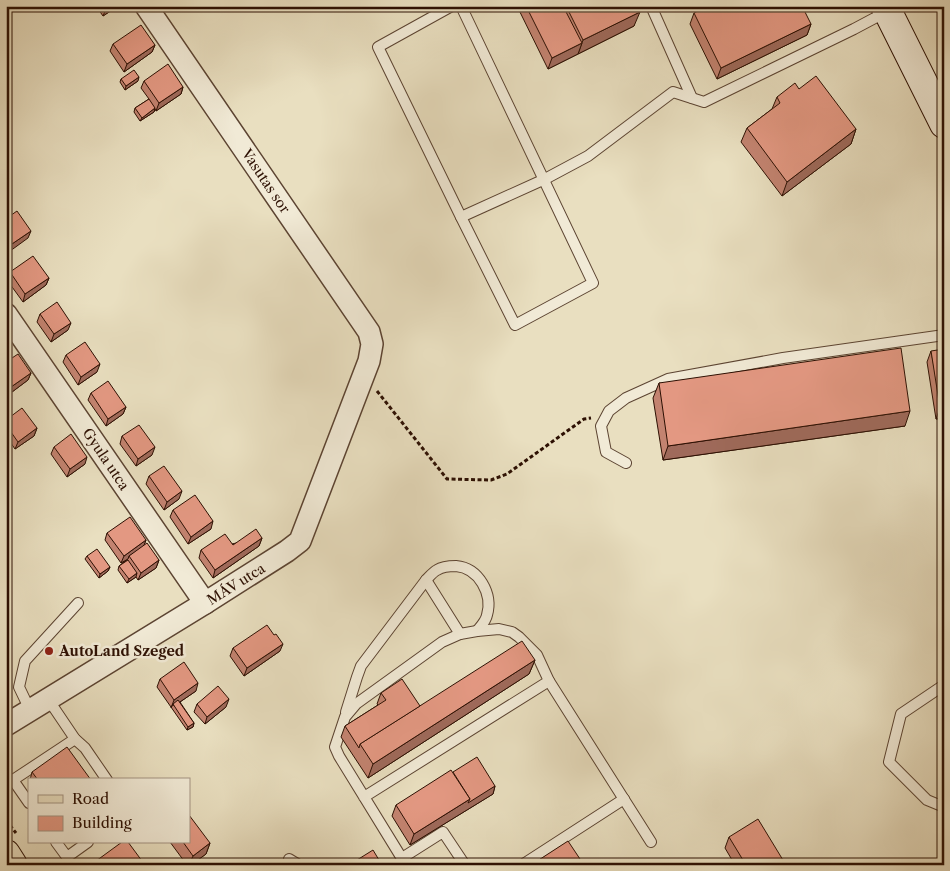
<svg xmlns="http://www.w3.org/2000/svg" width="950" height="871" font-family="'Libre Caslon Text',serif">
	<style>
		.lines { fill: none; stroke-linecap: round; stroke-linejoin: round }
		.lane-casing { stroke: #5c4432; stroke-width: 12 }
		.street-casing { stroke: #5c4432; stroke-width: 24 }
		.secondary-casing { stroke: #2d1003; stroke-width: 30 }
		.primary-casing { stroke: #2d1003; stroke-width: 30 }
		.path { stroke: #2d1003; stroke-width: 3; stroke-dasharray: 4 2.5; stroke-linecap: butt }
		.lane { stroke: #f1ead6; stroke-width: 10 }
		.street { stroke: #f1ead6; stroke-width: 21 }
		.secondary { stroke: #f1ead6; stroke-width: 28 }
		.primary { stroke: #e9dfc0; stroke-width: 28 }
		.wall { fill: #c38370; stroke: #2d1003 }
		.shaded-wall { fill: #9f6a5b; stroke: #2d1003 }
		.building { fill: #e39882; stroke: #2d1003 }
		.poi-dot { fill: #8f2418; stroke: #f1ead6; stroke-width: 2 }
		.labels { text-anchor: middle; stroke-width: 5; stroke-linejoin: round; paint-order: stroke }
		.street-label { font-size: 14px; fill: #2d1003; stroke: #f1ead6 }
		.poi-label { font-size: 14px; font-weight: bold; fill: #2d1003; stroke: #f1ead6; text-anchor: start }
	</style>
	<rect width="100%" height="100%" fill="#e9dfc0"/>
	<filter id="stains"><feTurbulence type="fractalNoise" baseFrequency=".004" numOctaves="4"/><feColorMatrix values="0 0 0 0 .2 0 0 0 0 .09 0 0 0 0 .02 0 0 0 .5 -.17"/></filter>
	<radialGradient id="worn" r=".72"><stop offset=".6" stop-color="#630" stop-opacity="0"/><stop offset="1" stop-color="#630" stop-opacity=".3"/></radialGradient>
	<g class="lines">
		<g class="lane-casing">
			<g id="lane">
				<polyline points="452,6 378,47 461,217 515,325 593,283 461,6"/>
				<polyline points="651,6 692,98"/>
				<polyline points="461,217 545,179 588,156 673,92 704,102 854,29 886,12"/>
				<polyline points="626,463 606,452 601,426 609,411 626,398 668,379 783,358 944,335"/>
				<polyline points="426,580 460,634"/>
				<polyline points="549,681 651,842"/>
				<polyline points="944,685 901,714 889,762 927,800 944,807"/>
				<polyline points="48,699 75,739 85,748 107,780"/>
				<polyline points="30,710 19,687 25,661 78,603"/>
				<path d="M 346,712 L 357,677 L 361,666 L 426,580 C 429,577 433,572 437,570 C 443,566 450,566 456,566 C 479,568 493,594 487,615 C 486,621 481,626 477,631"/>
				<polyline points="364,797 549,681 537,655 519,637 512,632 499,629 477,631 460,634 442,642 356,704 345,717 335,747 339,756 406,865"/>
				<polyline points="29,803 13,780 75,739"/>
				<polyline points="56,842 67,857 88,842"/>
				<polyline points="402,858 443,832 465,865"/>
				<polyline points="289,859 299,865"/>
				<polyline points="522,865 624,799"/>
			</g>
		</g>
		<g class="street-casing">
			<g id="street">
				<polyline points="6,314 205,603"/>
				<polyline points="6,725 205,603 287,551 300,541 369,361 372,344 369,332 146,6"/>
			</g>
		</g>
		<g class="secondary-casing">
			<polyline id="secondary" points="885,6 944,124"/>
		</g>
		<g class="primary-casing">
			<polyline id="primary" points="6,854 13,865"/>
		</g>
		<g class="path">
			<polyline points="377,391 447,479 491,480 507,474 584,419 591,418"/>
			<polyline points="6,820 16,833"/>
		</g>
		<use href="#lane" class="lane"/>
		<use href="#street" class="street"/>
		<use href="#secondary" class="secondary"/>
		<use href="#primary" class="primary"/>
	</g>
	<g class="wall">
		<polygon points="96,6 118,6 103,16"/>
		<polygon points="517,6 637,6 634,26 548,69"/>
		<polygon points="694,13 811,24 807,35 717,79 690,24"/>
		<polygon points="113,44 155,45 152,52 124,72 110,51"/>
		<polygon points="121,79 138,81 125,90 120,82"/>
		<polygon points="144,81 183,87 181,94 156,111 155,109 154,112 140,121 134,112 135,108 149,99 141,88"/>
		<polygon points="799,89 856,129 851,144 782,196 741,142 747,128 772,109 777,97"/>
		<polygon points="10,272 49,278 46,285 23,302 7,280"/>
		<polygon points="40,314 68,330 51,342 37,322"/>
		<polygon points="931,351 944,418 936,419 927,362"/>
		<polygon points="66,355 97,372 78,385 63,362"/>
		<polygon points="6,362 31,373 28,380 8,395 6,393"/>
		<polygon points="659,383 905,426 663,460 653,398"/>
		<polygon points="91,393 126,407 123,414 106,426 88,400"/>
		<polygon points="6,420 37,428 34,436 15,449 6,436"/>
		<polygon points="122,436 152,455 136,466 120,444"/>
		<polygon points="54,447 85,464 67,477 51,454"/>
		<polygon points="149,476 179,499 164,510 146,484"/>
		<polygon points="173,510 211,529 188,544 170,517"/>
		<polygon points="107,533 146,540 144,545 159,560 156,568 138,580 136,577 127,583 118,570 119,566 128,559 121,563 105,540"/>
		<polygon points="262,538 259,546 213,578 199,558 201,550"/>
		<polygon points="87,556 110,567 108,571 99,578 85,559"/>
		<polygon points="233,648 280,651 244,676 230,656"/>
		<polygon points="535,660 529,674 368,778 341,737 345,726 378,705 377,704 381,693 420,706"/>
		<polygon points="160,679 196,691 180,702 194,723 193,727 187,730 157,687"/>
		<polygon points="197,704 226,707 205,724 194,712"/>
		<polygon points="32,772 91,780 30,780"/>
		<polygon points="495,786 493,794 410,845 392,816 396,805"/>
		<polygon points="729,837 786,865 735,865 725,848"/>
		<polygon points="170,842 189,842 210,843 206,854 191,865 187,865"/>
	</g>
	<g class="shaded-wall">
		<polygon points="110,6 118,6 103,16 106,9"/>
		<polygon points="640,12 634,26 578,54 583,40"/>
		<polygon points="811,24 807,35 717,79 721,68"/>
		<polygon points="582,43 578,54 548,69 552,58"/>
		<polygon points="155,45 152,52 124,72 127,64"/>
		<polygon points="139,77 138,81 125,90 126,86"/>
		<polygon points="183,87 181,94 156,111 159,103"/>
		<polygon points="155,108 154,112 140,121 142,118"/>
		<polygon points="856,129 851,144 782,196 787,182"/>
		<polygon points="31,231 28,238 6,254 6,248"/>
		<polygon points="49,278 46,285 23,302 25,294"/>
		<polygon points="71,323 68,330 51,342 54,334"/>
		<polygon points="100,364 97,372 78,385 81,377"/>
		<polygon points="31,373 28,380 8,395 11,387"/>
		<polygon points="126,407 123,414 106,426 108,419"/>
		<polygon points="940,408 944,408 944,418 936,419"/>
		<polygon points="910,411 905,426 663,460 668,446"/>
		<polygon points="37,428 34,436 15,449 18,442"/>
		<polygon points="155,447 152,455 136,466 138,459"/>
		<polygon points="87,457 85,464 67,477 70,469"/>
		<polygon points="182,491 179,499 164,510 167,502"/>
		<polygon points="213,521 211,529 188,544 191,537"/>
		<polygon points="262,538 259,546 213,578 215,570"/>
		<polygon points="146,540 143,548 129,556 128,559 121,563 124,556"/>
		<polygon points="159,560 156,568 138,580 141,573"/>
		<polygon points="110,567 108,571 99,578 100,574"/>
		<polygon points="137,573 136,577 127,583 129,579"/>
		<polygon points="283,644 280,651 244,676 247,668"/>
		<polygon points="535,660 529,674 368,778 373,764"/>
		<polygon points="198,683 196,691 174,706 173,704 171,708 174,700"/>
		<polygon points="229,699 226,707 205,724 207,717"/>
		<polygon points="194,723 193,727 187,730 188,727"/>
		<polygon points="495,786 493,794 410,845 414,834 470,799"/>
		<polygon points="210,843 206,854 191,865 189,865 193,856"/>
	</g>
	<g class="building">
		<polygon points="526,6 563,6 582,43 552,58"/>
		<polygon points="566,6 637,6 640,12 583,40"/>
		<polygon points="707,6 802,6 811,24 721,68 694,13"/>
		<polygon points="141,25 155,45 127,64 113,44"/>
		<polygon points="168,64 183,87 159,103 144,81"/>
		<polygon points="134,70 139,77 126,86 121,79"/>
		<polygon points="816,76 856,129 787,182 747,128 780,103 777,97 795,83 799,89"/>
		<polygon points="149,99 155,108 142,118 135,108"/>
		<polygon points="17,211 31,231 6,248 6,216 7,218"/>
		<polygon points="33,256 49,278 25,294 10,272"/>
		<polygon points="57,302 71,323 54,334 40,314"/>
		<polygon points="85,342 100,364 81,377 66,355"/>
		<polygon points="901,348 910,411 668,446 659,383"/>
		<polygon points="944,349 944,408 940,408 931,351"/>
		<polygon points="18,354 31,373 11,387 6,381 6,362"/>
		<polygon points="108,381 126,407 108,419 91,393"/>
		<polygon points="22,408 37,428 18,442 6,425 6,420"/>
		<polygon points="139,425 155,447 138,459 122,436"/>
		<polygon points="71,434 87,457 70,469 54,447"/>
		<polygon points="164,466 182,491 167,502 149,476"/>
		<polygon points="195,495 213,521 191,537 173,510"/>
		<polygon points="130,517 146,540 124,556 107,533"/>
		<polygon points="256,529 262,538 215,570 201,550 225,534 233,545"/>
		<polygon points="147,543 159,560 141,573 129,556"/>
		<polygon points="97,549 110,567 100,574 87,556"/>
		<polygon points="128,560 137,573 129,579 119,566"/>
		<polygon points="267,625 274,635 276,634 283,644 247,668 233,648"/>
		<polygon points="522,641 535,660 373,764 360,744"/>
		<polygon points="184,662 198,683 174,700 160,679"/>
		<polygon points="402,679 420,706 360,744 359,748 345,726 386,700 381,693"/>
		<polygon points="218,686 229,699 207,717 197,704"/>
		<polygon points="178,700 194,723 188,727 173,704"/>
		<polygon points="67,747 91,780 38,780 32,772"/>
		<polygon points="477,757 495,786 468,803 470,799 453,772"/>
		<polygon points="451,770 470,799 414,834 396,805"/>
		<polygon points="189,815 210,843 193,856 183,842 189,842"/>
		<polygon points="758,819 786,865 746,865 729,837"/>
		<polygon points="568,841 584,865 531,865"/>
		<polygon points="122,842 128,842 145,865 99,865 96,861"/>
		<polygon points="373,850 382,865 349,865"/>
	</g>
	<circle class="poi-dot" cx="49" cy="651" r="5"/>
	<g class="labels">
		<g class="street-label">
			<text transform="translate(266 181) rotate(56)" y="5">Vasutas sor</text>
			<text transform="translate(106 459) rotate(56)" y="5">Gyula utca</text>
			<text transform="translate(236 584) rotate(-32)" y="5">MÁV utca</text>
		</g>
		<g class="poi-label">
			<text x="59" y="656">AutoLand Szeged</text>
		</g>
	</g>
	<rect width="950" height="871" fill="none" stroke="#e9dfc0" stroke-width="25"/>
	<rect x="8" y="8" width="935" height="856" fill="none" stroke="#2d1003" stroke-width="2.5"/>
	<rect x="12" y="12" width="925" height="846" fill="none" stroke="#2d1003"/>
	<rect x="28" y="778" width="162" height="65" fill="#f1ead6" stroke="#a39382"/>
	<rect x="38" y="795" width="25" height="8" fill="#e9dfc0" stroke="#a39382"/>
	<text x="72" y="804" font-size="15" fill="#2d1003">Road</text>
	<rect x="38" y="816" width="25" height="15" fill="#e39882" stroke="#a39382"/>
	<text x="72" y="828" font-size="15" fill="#2d1003">Building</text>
	<rect width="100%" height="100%" filter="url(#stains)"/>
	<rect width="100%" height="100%" fill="url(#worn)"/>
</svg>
